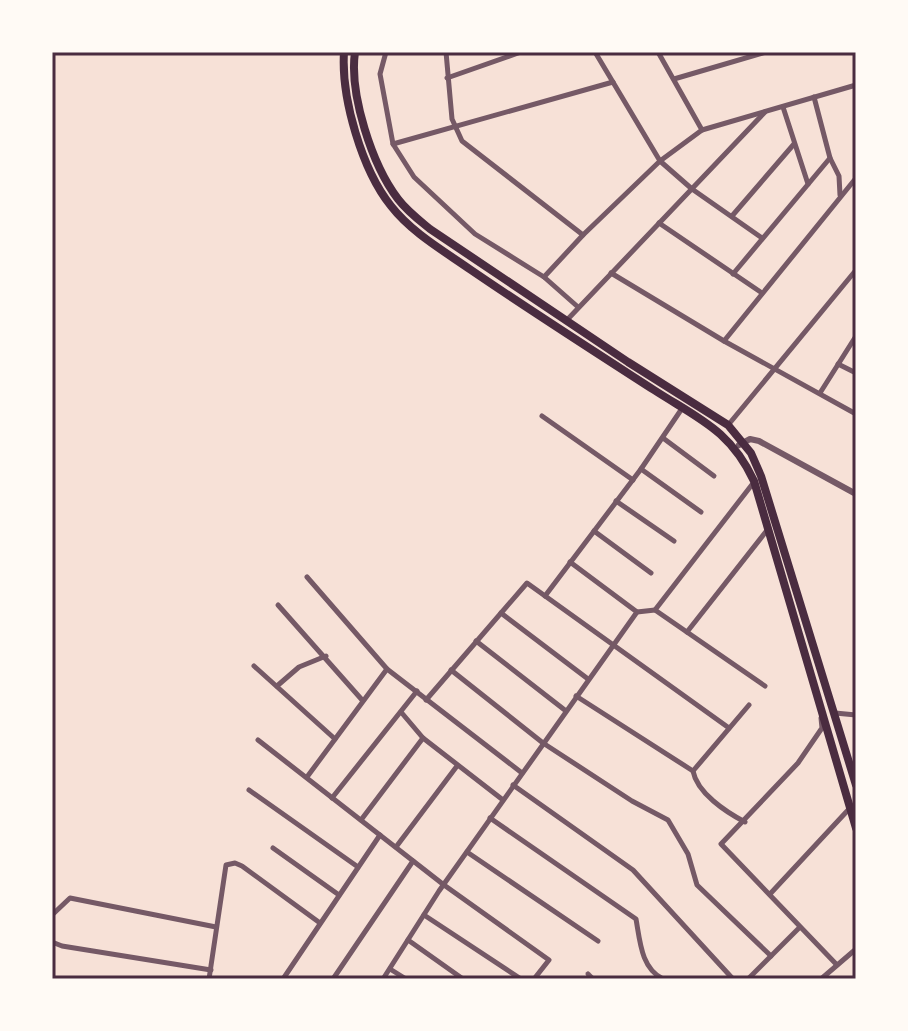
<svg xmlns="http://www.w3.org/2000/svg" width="908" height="1031" font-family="'Asap Condensed',sans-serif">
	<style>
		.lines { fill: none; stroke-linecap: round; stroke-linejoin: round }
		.minor { stroke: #755966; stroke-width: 5 }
		.tertiary { stroke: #755966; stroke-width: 6 }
		.primary { stroke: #4a2c40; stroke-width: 8 }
		.neatline { fill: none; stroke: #4a2c40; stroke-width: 3 }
	</style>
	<rect width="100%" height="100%" fill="#f7e1d7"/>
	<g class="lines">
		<g class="minor">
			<polyline points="386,52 380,74 393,144 414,177 475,234 544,277 578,307"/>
			<polyline points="446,52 452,119 462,141 583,235"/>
			<polyline points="595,52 660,161 692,189 762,238"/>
			<polyline points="658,52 702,130"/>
			<polyline points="447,78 521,52"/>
			<polyline points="674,79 766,52"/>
			<polyline points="814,97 830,158 839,176 840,195"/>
			<polyline points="783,107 808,184"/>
			<polyline points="393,144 613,82"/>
			<polyline points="732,216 794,144"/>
			<polyline points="659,223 762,293"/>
			<polyline points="611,273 724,341 856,414"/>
			<polyline points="733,274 830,158"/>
			<polyline points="544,277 583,235 660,161 702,130 856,85"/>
			<polyline points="566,321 765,112"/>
			<polyline points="724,341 856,178"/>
			<polyline points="838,364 856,373"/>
			<polyline points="820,393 856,336"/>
			<polyline points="542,416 633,480"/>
			<polyline points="729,424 856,270"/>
			<polyline points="663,438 714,476"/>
			<polyline points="641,469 701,512"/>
			<polyline points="754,482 655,610 765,686"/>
			<polyline points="616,501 674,541"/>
			<polyline points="594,531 651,573"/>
			<polyline points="307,577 387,669 522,773"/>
			<polyline points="545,596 641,469 683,407"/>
			<polyline points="278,605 363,701"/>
			<polyline points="637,612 655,610"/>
			<polyline points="501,613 588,679"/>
			<polyline points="687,632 768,529"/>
			<polyline points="476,641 566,711"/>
			<polyline points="254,666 335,739"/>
			<polyline points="451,670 543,743 632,801 668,820 688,854 697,885 771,956"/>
			<polyline points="277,686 299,667 326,656"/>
			<path d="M 576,696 L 693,771 C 697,793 726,812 745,822"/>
			<polyline points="426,700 527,583 729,728"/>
			<polyline points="401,712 423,738 503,800"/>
			<polyline points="835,713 856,715"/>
			<polyline points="821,718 822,728 798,763 721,844 837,965"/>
			<polyline points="258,740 444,885 549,960 534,979"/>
			<polyline points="693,771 749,705"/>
			<polyline points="307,777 387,669"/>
			<polyline points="513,785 633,870 733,979"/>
			<polyline points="249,790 358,867"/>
			<polyline points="332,798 417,691"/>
			<path d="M 490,818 L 636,919 C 640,941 641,968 663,979"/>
			<polyline points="361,820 423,738"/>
			<polyline points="396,847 457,766"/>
			<polyline points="273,848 339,895"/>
			<polyline points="467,852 598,941"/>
			<polyline points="770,894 849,809"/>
			<polyline points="52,915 70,898 216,927"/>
			<polyline points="424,915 521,979"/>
			<polyline points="408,940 463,979"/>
			<polyline points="52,942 62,946 211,970"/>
			<polyline points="390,969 406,979"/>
			<polyline points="588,974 593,979"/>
			<polyline points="209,979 226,865 235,863 242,866 320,923"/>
			<polyline points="283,979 380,835"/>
			<polyline points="333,979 413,861"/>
			<polyline points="383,979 439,891 637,612 570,562"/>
			<polyline points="748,979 799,928"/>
			<polyline points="821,979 856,949"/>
		</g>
		<polyline class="tertiary" points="739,445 750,439 759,441 856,494"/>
		<g class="primary">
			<path d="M 344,52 C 341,98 362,170 391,206 C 412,233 444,251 471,270 C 531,311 592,350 654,390 C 699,419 730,430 754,481 L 856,828"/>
			<path d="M 355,52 C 349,94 372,165 398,199 C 407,211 419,220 430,229 L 628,362 L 728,425 L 751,453 L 761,476 L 856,785"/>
		</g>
	</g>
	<rect width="908" height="1031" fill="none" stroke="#fffaf5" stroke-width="108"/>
	<rect x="54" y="54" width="800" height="923" class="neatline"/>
</svg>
